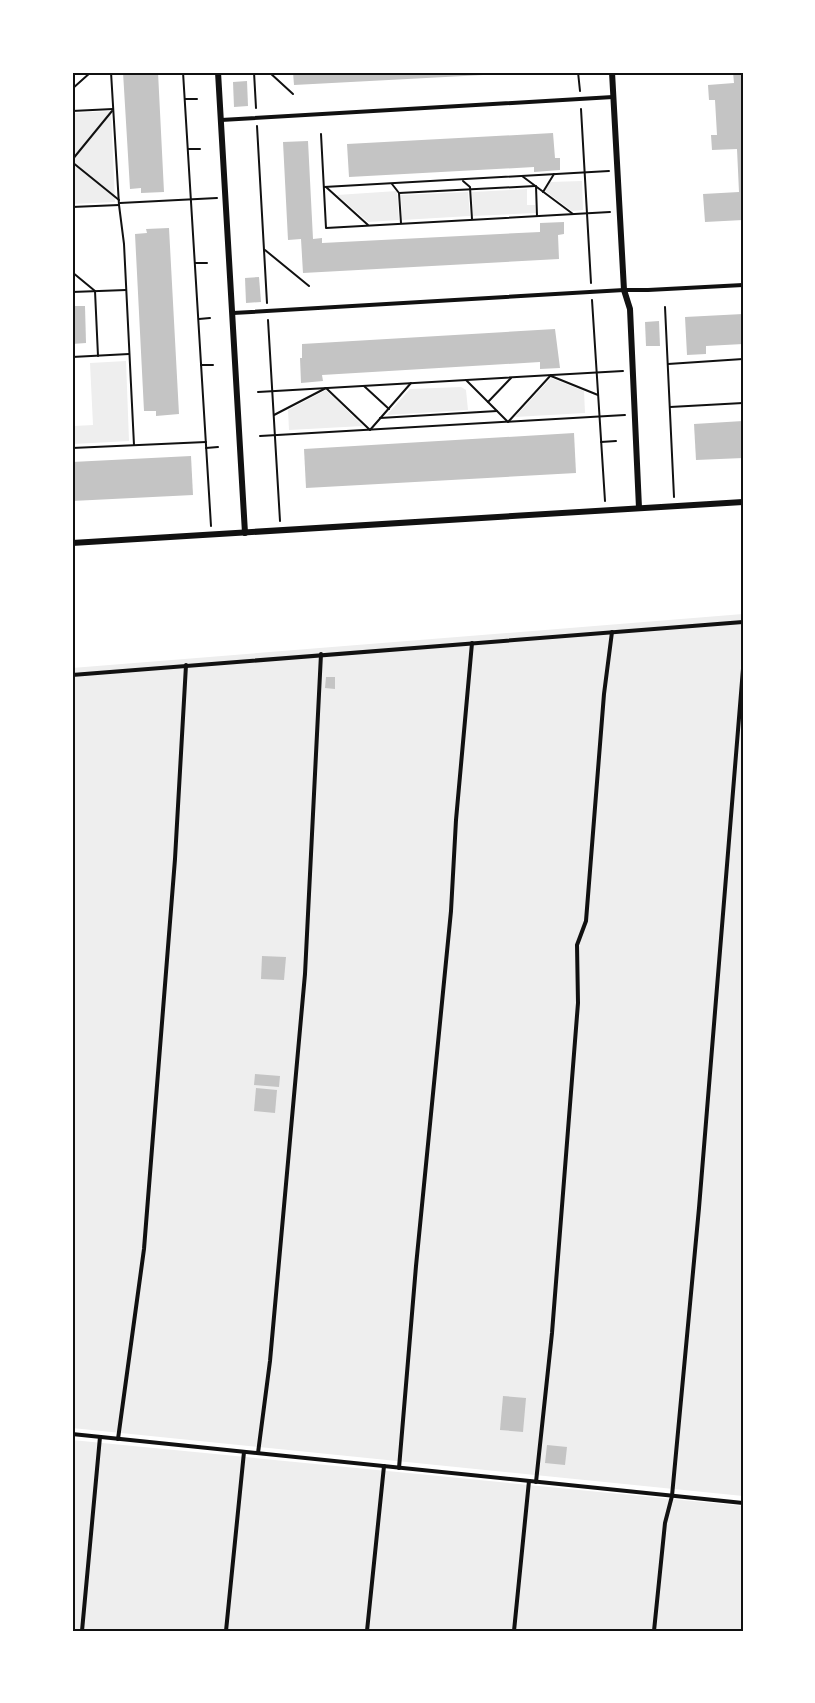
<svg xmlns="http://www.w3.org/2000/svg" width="815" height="1703" font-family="Inter,sans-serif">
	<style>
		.green { fill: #eee }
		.building { fill: #c4c4c4 }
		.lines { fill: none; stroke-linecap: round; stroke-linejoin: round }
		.path { stroke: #111; stroke-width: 2 }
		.service { stroke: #111; stroke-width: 4 }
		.minor { stroke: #111; stroke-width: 6 }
		.neatline { fill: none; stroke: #111; stroke-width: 2 }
	</style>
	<rect width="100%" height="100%" fill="#fff"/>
	<g class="green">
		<polygon points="111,111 115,202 72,204 72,113"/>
		<polygon points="582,181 583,210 572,211 545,191 550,182"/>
		<polygon points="527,189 527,205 535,205 536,213 473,216 472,192"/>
		<polygon points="397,191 399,220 368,222 337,195"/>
		<polygon points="468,192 470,216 402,220 401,195"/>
		<polygon points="126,361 129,441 74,444 74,426 93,425 90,363"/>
		<polygon points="551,378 584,391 585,413 515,417"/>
		<polygon points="461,387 466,390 468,410 387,415 410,389"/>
		<polygon points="326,390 363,426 289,430 288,410"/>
		<polygon points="743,614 743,1496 72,1428 72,668"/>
		<polygon points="72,1440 743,1506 743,1631 72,1631"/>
	</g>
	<g class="building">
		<polygon points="123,72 158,72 164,192 141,193 141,188 130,189"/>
		<polygon points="293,72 502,72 502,74 294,85"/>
		<polygon points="733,72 743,72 743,220 705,222 703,194 739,192 737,149 712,150 711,135 717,135 715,100 709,100 708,85 734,83"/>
		<polygon points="247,81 248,106 234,107 233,82"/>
		<polygon points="553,133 555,158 560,158 560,170 534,172 534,167 349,177 347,144"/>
		<polygon points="308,141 313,239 322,238 322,243 540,232 540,223 564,222 564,234 558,235 559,259 303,273 301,239 288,240 283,142"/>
		<polygon points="169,228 179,414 156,416 156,411 144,411 135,234 147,233 146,229"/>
		<polygon points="259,277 261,302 246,303 245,278"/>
		<polygon points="72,306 85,306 86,343 72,344"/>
		<polygon points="743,314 743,344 706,346 706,354 687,355 685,317"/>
		<polygon points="659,321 660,346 646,346 645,322"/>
		<polygon points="555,329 560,368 540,369 540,362 322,375 323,381 301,383 300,358 302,358 302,344"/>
		<polygon points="743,421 743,458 696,460 694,424"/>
		<polygon points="574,433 576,473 306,488 304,449"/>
		<polygon points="191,456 193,495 72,501 72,462"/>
		<polygon points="326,677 335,677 335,689 325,688"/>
		<polygon points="262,956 286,957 284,980 261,979"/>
		<polygon points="255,1074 280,1076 279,1087 254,1085"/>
		<polygon points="256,1088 277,1090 275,1113 254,1111"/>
		<polygon points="503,1396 526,1398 523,1432 500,1430"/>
		<polygon points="547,1445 567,1447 565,1465 545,1463"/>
	</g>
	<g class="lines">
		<g class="path">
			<polyline points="111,72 119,205 124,244 134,445"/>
			<polyline points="183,72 211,526"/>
			<polyline points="254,72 256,108"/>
			<polyline points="269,72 293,94"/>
			<polyline points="578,72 580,91"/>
			<polyline points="72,89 91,72"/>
			<polyline points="185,99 197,99"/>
			<polyline points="581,109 591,283"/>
			<polyline points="72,111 113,109"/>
			<polyline points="257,126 267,303"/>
			<polyline points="321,134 326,228 610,212"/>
			<polyline points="188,149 200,149"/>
			<polyline points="72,160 112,111"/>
			<polyline points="72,162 119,200"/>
			<polyline points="522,176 573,214"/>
			<polyline points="463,181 470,187 472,219"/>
			<polyline points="392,184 399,193"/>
			<polyline points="536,186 537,216"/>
			<polyline points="324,187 609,171"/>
			<polyline points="326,187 368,225"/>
			<polyline points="543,192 554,174"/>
			<polyline points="120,203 217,198"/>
			<polyline points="72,207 119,205"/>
			<polyline points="401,223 399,193 535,186"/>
			<polyline points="265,250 309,286"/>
			<polyline points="195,263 207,263"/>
			<polyline points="72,272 95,291 98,356"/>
			<polyline points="72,292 126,290"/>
			<polyline points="592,300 605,501"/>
			<polyline points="665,307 674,497"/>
			<polyline points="199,319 210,318"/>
			<polyline points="268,320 280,521"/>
			<polyline points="72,357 129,354"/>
			<polyline points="668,364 743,359"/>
			<polyline points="201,365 213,365"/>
			<polyline points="551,376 598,395"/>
			<polyline points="466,380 508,422 551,375"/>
			<polyline points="364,386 389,409"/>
			<polyline points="258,392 623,371"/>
			<polyline points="488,402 511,378"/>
			<polyline points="670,407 743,403"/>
			<polyline points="274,415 326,388 370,430 411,383"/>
			<polyline points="380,418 497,411"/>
			<polyline points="260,436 625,415"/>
			<polyline points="601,442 616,441"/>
			<polyline points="72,448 206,442"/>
			<polyline points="206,448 218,447"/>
		</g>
		<g class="service">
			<polyline points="221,120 613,97"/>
			<polyline points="233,313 624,290 648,290 743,285"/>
			<polyline points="72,675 743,622"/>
			<polyline points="72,1434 743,1503"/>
			<polyline points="118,1439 144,1249 175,859 186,665"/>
			<polyline points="258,1453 270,1361 305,974 321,654"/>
			<polyline points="399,1468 416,1266 451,911 456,820 472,643"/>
			<polyline points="536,1482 552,1333 578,1003 577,945 586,921 604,694 612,632"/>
			<polyline points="82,1631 100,1437"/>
			<polyline points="226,1631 244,1452"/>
			<polyline points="367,1631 384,1466"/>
			<polyline points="514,1631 529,1481"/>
			<polyline points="654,1631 665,1523 672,1496 699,1208 743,669"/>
		</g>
		<g class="minor">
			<polyline points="218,72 245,533"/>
			<polyline points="612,72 624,290 630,309 639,508"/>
			<polyline points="72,543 743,502"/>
		</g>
	</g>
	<rect width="815" height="1703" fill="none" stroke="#ffffff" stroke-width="147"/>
	<rect x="74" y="74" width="668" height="1556" class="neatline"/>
</svg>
